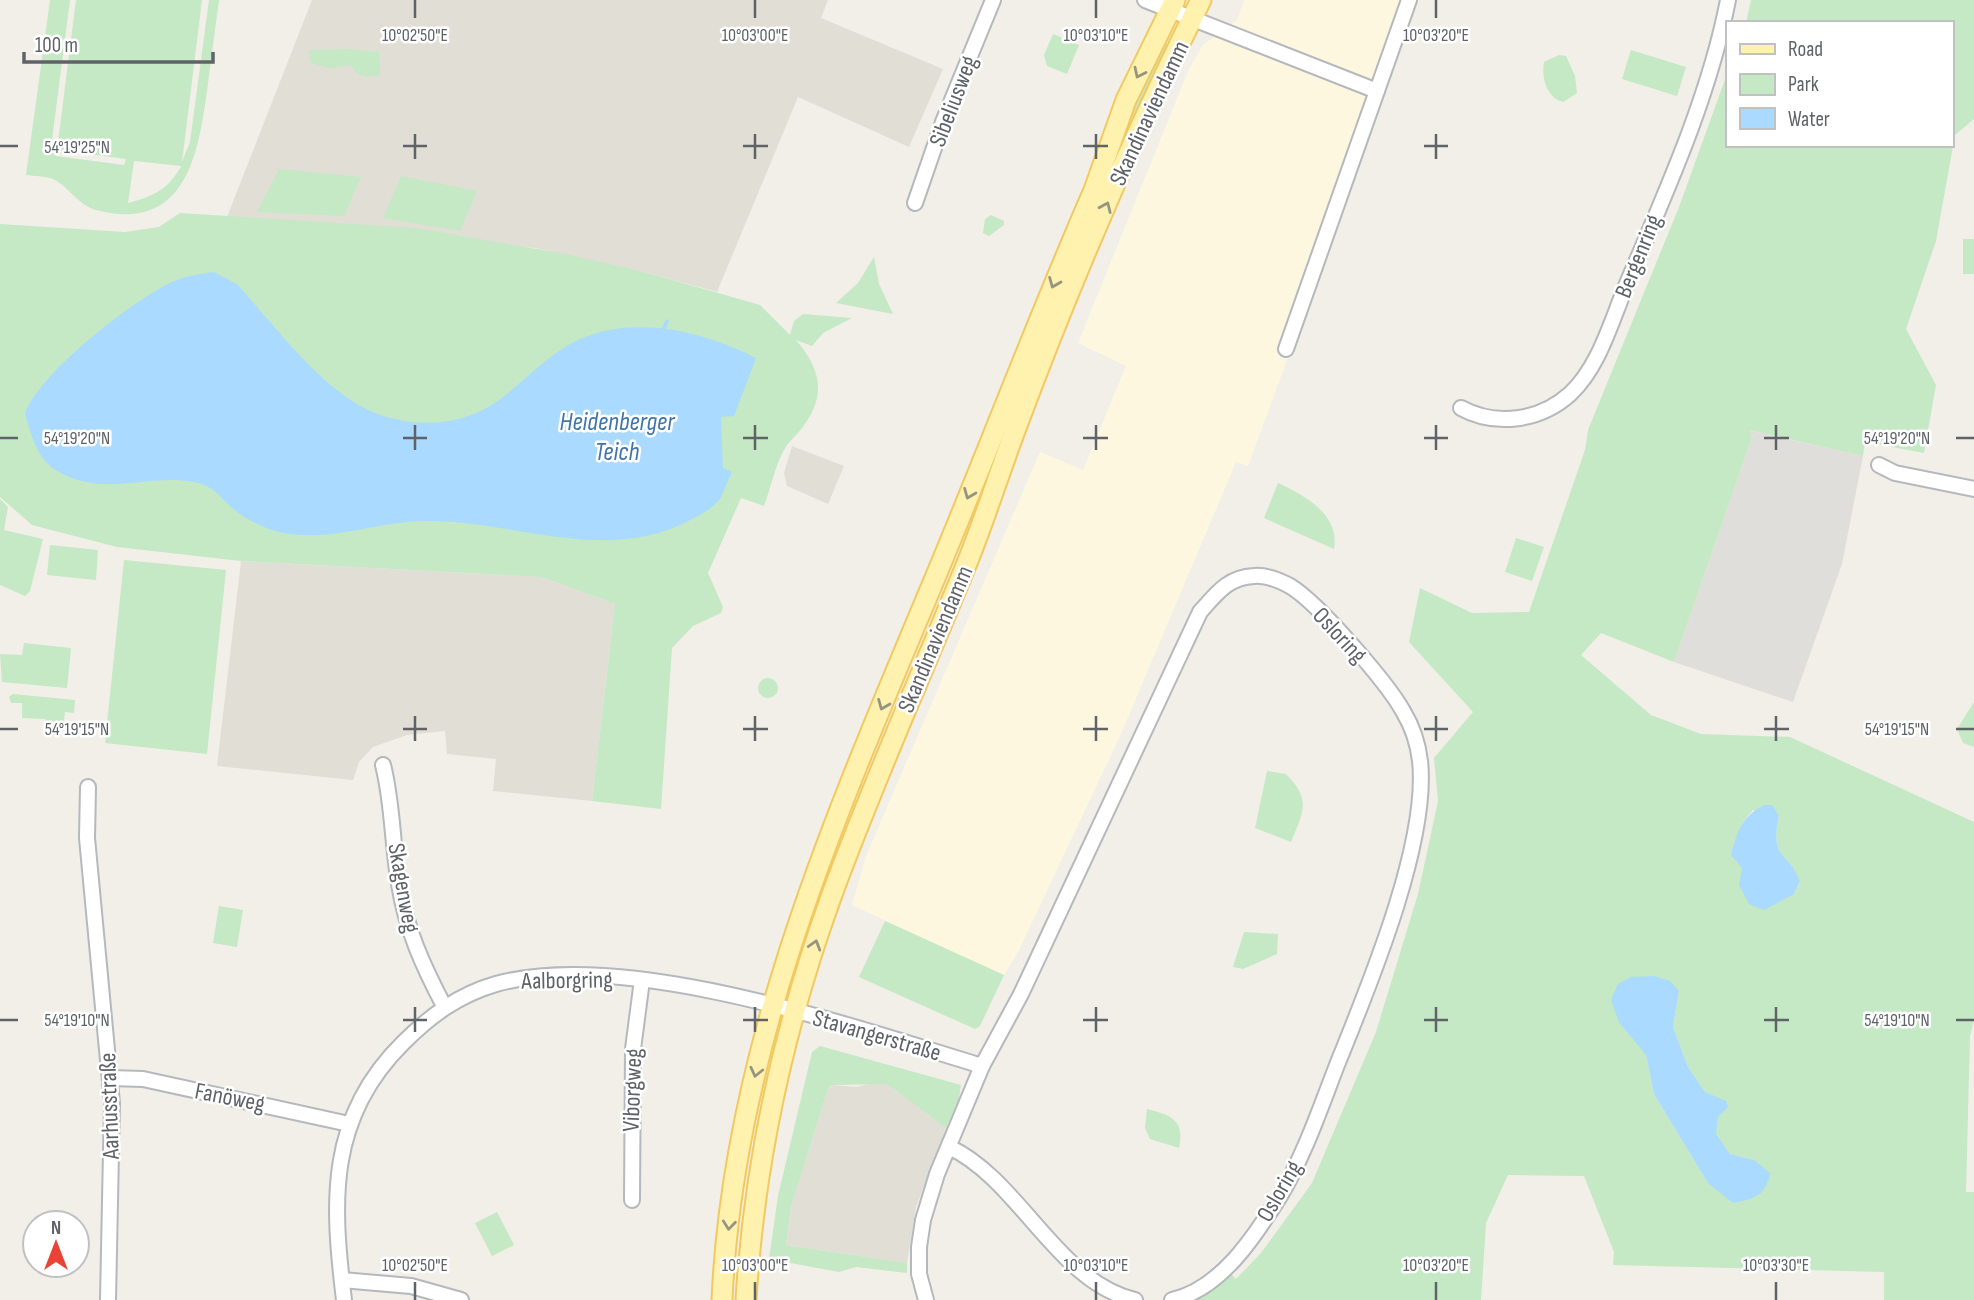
<svg xmlns="http://www.w3.org/2000/svg" width="1974" height="1300" font-family="'Sofia Sans Condensed',sans-serif">
	<style>
		.commercial { fill: #fef7e0 }
		.industrial { fill: #e0deda }
		.education { fill: #e1ded6 }
		.green { fill: #c5e8c5; fill-rule: evenodd }
		.water { fill: #aadaff }
		.lines { fill: none; stroke-linecap: round; stroke-linejoin: round }
		.stream { stroke: #aadaff; stroke-width: 3.5 }
		.minor-casing { stroke: #b5b8bc; stroke-width: 18 }
		.major-casing { stroke: #f2c960; stroke-width: 23 }
		.minor { stroke: #fff; stroke-width: 14 }
		.major { stroke: #fff2af; stroke-width: 19 }
		.oneway { stroke: #979581 }
		.ticks { fill: none; stroke: #5f6368; stroke-width: 2.5 }
		.labels { text-anchor: middle; stroke-width: 5; stroke-linejoin: round; paint-order: stroke }
		.street-label { font-size: 24px; fill: #5f6368; stroke: #fff }
		.water-label { font-size: 26px; font-style: italic; fill: #4174aa; stroke: #fff }
		.ticks-label { font-size: 18px; text-anchor: middle; fill: #5f6368; stroke: #fff; stroke-width: 5; stroke-linejoin: round; paint-order: stroke }
	</style>
	<rect width="100%" height="100%" fill="#f1efe8"/>
	<polygon class="commercial" points="1244,0 1401,0 1285,327 1297,333 1248,466 1236,462 1120,736 1018,952 1004,975 852,905 866,856 1040,452 1083,470 1126,366 1078,343 1189,69 1203,45 1237,20"/>
	<polygon class="industrial" points="1748,430 1863,456 1842,564 1793,702 1674,662 1752,437"/>
	<g class="education">
		<polygon points="312,0 828,0 821,18 943,69 909,147 798,97 717,292 641,271 535,248 227,217"/>
		<polygon points="792,446 844,466 828,504 787,486 784,473"/>
		<polygon points="241,561 542,577 615,604 592,801 493,791 496,759 447,754 445,731 407,735 373,747 359,762 353,780 217,766"/>
		<polygon points="877,1082 887,1084 946,1128 916,1207 907,1263 786,1245 791,1207 828,1089 833,1085 856,1087"/>
	</g>
	<g class="green">
		<path d="M 50,0 L 70,0 L 52,140 L 56,156 L 124,165 L 126,159 L 57,150 L 76,0 L 202,0 L 182,162 L 190,142 L 209,0 L 219,0 C 215,30 211,60 207,91 C 198,156 185,233 96,210 C 78,205 68,186 53,179 C 45,176 34,176 26,175 ZM 134,161 L 181,166 L 181,167 C 167,190 154,196 128,203 Z"/>
		<path d="M 1751,0 L 1974,0 L 1974,119 L 1955,135 L 1936,241 L 1906,329 L 1936,385 L 1924,453 L 1865,442 L 1863,456 L 1749,430 L 1752,437 L 1674,662 L 1601,633 L 1581,655 L 1651,715 L 1701,734 L 1790,737 L 1974,822 L 1974,1020 L 1970,1036 L 1966,1192 L 1974,1192 L 1974,1300 L 1884,1300 L 1884,1272 L 1613,1265 L 1614,1252 L 1584,1176 L 1508,1175 L 1486,1223 L 1481,1300 L 1189,1300 L 1229,1272 L 1236,1279 L 1261,1253 L 1312,1183 L 1376,1032 L 1418,894 L 1438,801 L 1434,758 L 1473,712 L 1409,642 L 1420,588 L 1472,613 L 1529,612 L 1585,450 L 1588,430 L 1679,207 L 1727,74 L 1727,145 L 1951,145 L 1951,23 L 1746,23 ZM 1753,810 L 1779,816 C 1769,861 1789,850 1800,883 L 1794,894 L 1742,868 C 1737,840 1733,831 1753,810 ZM 1679,991 L 1673,1027 L 1688,1067 L 1705,1092 L 1727,1107 L 1718,1117 L 1715,1134 L 1730,1154 L 1754,1160 L 1708,1183 L 1654,1094 L 1646,1055 Z"/>
		<polygon points="1053,34 1079,45 1067,74 1047,66 1044,55"/>
		<polygon points="1161,41 1168,44 1084,231"/>
		<path d="M 350,49 L 379,52 L 380,75 C 365,78 359,78 351,65 L 329,68 L 311,63 L 309,50 Z"/>
		<polygon points="1631,50 1686,67 1677,96 1622,79"/>
		<path d="M 1559,55 L 1566,56 L 1575,76 L 1577,93 L 1563,102 C 1547,98 1541,78 1544,62 Z"/>
		<polygon points="279,169 361,177 344,216 257,212"/>
		<polygon points="401,176 477,191 460,231 383,218"/>
		<path d="M 180,213 L 416,228 L 566,254 L 641,271 L 760,305 L 790,335 L 794,321 L 803,314 L 852,318 L 823,333 L 812,346 L 796,340 C 821,369 827,396 802,428 C 798,434 791,439 787,445 C 776,461 771,487 764,506 L 741,498 L 708,573 L 723,607 L 721,613 L 693,626 L 672,648 L 661,809 L 592,801 L 615,604 L 542,577 L 241,561 L 117,547 L 32,525 L 0,497 L 0,224 L 125,232 L 159,227 Z"/>
		<polygon points="991,215 1004,221 1004,225 989,236 983,233 985,219"/>
		<rect x="1963" y="239" width="11" height="35"/>
		<polygon points="874,257 879,284 893,314 836,303 858,283"/>
		<path d="M 1278,483 C 1304,495 1340,514 1334,549 L 1264,518 Z"/>
		<polygon points="0,499 8,507 4,530 43,539 30,591 25,596 0,585"/>
		<polygon points="1516,538 1544,547 1532,581 1505,572"/>
		<polygon points="50,545 98,550 96,580 47,575"/>
		<polygon points="124,560 226,570 207,754 105,743"/>
		<polygon points="24,643 71,648 67,688 2,682 0,654 22,655"/>
		<circle cx="768" cy="688" r="10"/>
		<polygon points="13,694 75,700 74,713 65,712 63,728 47,727 45,719 22,718 22,703 11,703 9,697"/>
		<polygon points="1974,702 1974,747 1963,743 1957,729"/>
		<path d="M 1267,771 L 1286,774 C 1312,800 1303,812 1291,842 L 1255,828 Z"/>
		<polygon points="219,906 243,910 237,947 213,943"/>
		<polygon points="885,921 1004,975 980,1026 975,1029 859,977"/>
		<polygon points="1244,932 1278,934 1277,954 1243,969 1233,967"/>
		<polygon points="820,1046 961,1085 959,1098 946,1128 887,1084 832,1085 828,1089 791,1207 786,1245 907,1263 907,1273 856,1267 839,1272 769,1259 778,1196 812,1052"/>
		<path d="M 1147,1109 C 1171,1115 1185,1120 1179,1148 L 1150,1139 L 1145,1128 Z"/>
		<polygon points="497,1212 514,1245 492,1256 475,1223"/>
	</g>
	<g class="water">
		<path d="M 214,272 L 237,284 C 270,321 308,371 349,399 C 392,429 456,432 499,400 C 524,382 547,355 576,341 C 634,314 701,331 756,358 L 734,416 L 721,417 L 723,468 L 732,472 C 728,480 725,489 721,497 C 715,507 702,514 692,519 C 607,566 515,520 426,521 C 378,521 333,542 284,533 C 272,531 250,522 240,514 C 222,502 217,486 194,482 C 146,473 106,498 59,472 C 37,460 32,436 25,414 C 38,374 133,300 172,282 C 185,276 200,274 214,272 Z"/>
		<path d="M 1765,805 L 1772,805 L 1779,816 C 1769,861 1789,850 1800,882 L 1794,894 L 1764,910 L 1749,904 L 1739,885 L 1742,868 L 1731,855 C 1737,832 1742,815 1765,805 Z"/>
		<path d="M 1654,976 L 1670,981 L 1679,991 L 1673,1027 L 1688,1067 L 1705,1092 L 1726,1101 L 1728,1107 L 1718,1117 L 1716,1134 L 1730,1154 L 1754,1160 L 1770,1173 C 1766,1196 1754,1199 1733,1203 L 1708,1183 L 1654,1094 L 1646,1055 L 1619,1022 L 1611,1000 L 1618,984 L 1631,977 Z"/>
	</g>
	<g class="lines">
		<polyline class="stream" points="664,328 667,321"/>
		<g class="minor-casing">
			<g id="minor">
				<polyline points="1145,0 1377,91"/>
				<polyline points="915,203 943,122 993,0"/>
				<polyline points="1286,349 1409,0"/>
				<path d="M 1461,408 C 1496,427 1540,421 1570,394 C 1599,367 1611,322 1626,286 C 1665,194 1709,98 1728,0"/>
				<polyline points="1879,465 1895,473 1974,489"/>
				<path d="M 383,765 C 393,804 392,844 399,884 C 406,929 423,966 444,1006"/>
				<polyline points="88,787 87,838 112,1103 108,1300"/>
				<polyline points="110,1078 143,1079 349,1124"/>
				<path d="M 949,1147 C 1020,1180 1057,1282 1135,1300"/>
				<polyline points="632,1200 633,1049 642,980"/>
				<polyline points="342,1280 411,1286 461,1300"/>
				<path d="M 344,1300 C 332,1202 327,1118 403,1043 C 430,1016 458,995 496,984 C 626,948 853,1027 982,1066"/>
				<path d="M 926,1300 L 919,1274 L 919,1247 L 923,1220 L 937,1174 L 982,1066 L 1021,994 L 1200,612 C 1216,594 1228,577 1254,576 C 1266,575 1279,580 1290,586 C 1318,603 1386,681 1403,711 C 1412,726 1418,743 1420,761 C 1429,843 1368,988 1337,1065 C 1320,1109 1304,1156 1280,1196 C 1255,1236 1221,1289 1172,1300"/>
			</g>
		</g>
		<g class="major-casing">
			<g id="major">
				<path d="M 722,1300 C 733,1045 838,810 935,578 C 989,449 1038,318 1094,190 L 1126,100 L 1175,0"/>
				<path d="M 746,1300 C 754,1164 784,1028 830,900 C 872,784 923,672 969,558 C 986,515 1000,471 1016,428 C 1070,283 1132,139 1201,0"/>
			</g>
		</g>
		<use href="#minor" class="minor"/>
		<use href="#major" class="major"/>
	</g>
	<defs><path id="oneway-chevron" d="M-2-3.5L2.5 0L-2 3.5" fill="none" stroke-width="1.6" stroke-linecap="round" stroke-linejoin="round" transform="scale(1.75)"/></defs>
	<g class="oneway">
		<use href="#oneway-chevron" transform="translate(1139 73) rotate(116)"/>
		<use href="#oneway-chevron" transform="translate(1106 207) rotate(-66)"/>
		<use href="#oneway-chevron" transform="translate(1054 283) rotate(112)"/>
		<use href="#oneway-chevron" transform="translate(969 494) rotate(112)"/>
		<use href="#oneway-chevron" transform="translate(883 705) rotate(112)"/>
		<use href="#oneway-chevron" transform="translate(815 945) rotate(-73)"/>
		<use href="#oneway-chevron" transform="translate(756 1072) rotate(103)"/>
		<use href="#oneway-chevron" transform="translate(729 1225) rotate(96)"/>
	</g>
	<path class="ticks" d="M 415,0 L 415,18M 755,0 L 755,18M 1096,0 L 1096,18M 1436,0 L 1436,18M 415,134 L 415,159M 755,134 L 755,159M 1096,134 L 1096,159M 1436,134 L 1436,159M 0,146 L 18,146M 403,146 L 427,146M 743,146 L 768,146M 1083,146 L 1108,146M 1424,146 L 1448,146M 415,425 L 415,450M 755,425 L 755,450M 1096,425 L 1096,450M 1436,425 L 1436,450M 1776,425 L 1776,450M 0,438 L 18,438M 403,438 L 427,438M 743,438 L 768,438M 1083,438 L 1108,438M 1424,438 L 1448,438M 1764,438 L 1789,438M 1956,438 L 1974,438M 415,716 L 415,741M 755,716 L 755,741M 1096,716 L 1096,741M 1436,716 L 1436,741M 1776,716 L 1776,741M 0,729 L 18,729M 403,729 L 427,729M 743,729 L 768,729M 1083,729 L 1108,729M 1424,729 L 1448,729M 1764,729 L 1789,729M 1956,729 L 1974,729M 415,1007 L 415,1032M 755,1007 L 755,1032M 1096,1007 L 1096,1032M 1436,1007 L 1436,1032M 1776,1007 L 1776,1032M 0,1020 L 18,1020M 403,1020 L 427,1020M 743,1020 L 768,1020M 1083,1020 L 1108,1020M 1424,1020 L 1448,1020M 1764,1020 L 1789,1020M 1956,1020 L 1974,1020M 415,1282 L 415,1300M 755,1282 L 755,1300M 1096,1282 L 1096,1300M 1436,1282 L 1436,1300M 1776,1282 L 1776,1300"/>
	<g class="labels">
		<g class="street-label">
			<text transform="translate(953 101) rotate(-69)" y="8">Sibeliusweg</text>
			<text transform="translate(1149 113) rotate(-65)" y="8">Skandinaviendamm</text>
			<text transform="translate(1638 256) rotate(-68)" y="8">Bergenring</text>
			<text transform="translate(1340 635) rotate(47)" y="8">Osloring</text>
			<text transform="translate(935 639) rotate(-67)" y="8">Skandinaviendamm</text>
			<text transform="translate(404 888) rotate(80)" y="8">Skagenweg</text>
			<text transform="translate(567 980) rotate(-1)" y="8">Aalborgring</text>
			<text transform="translate(877 1035) rotate(16)" y="8">Stavangerstraße</text>
			<text transform="translate(632 1090) rotate(-88)" y="8">Viborgweg</text>
			<text transform="translate(230 1097) rotate(11)" y="8">Fanöweg</text>
			<text transform="translate(109 1106) rotate(-92)" y="8">Aarhusstraße</text>
			<text transform="translate(1279 1191) rotate(-60)" y="8">Osloring</text>
		</g>
		<g class="water-label">
			<text x="617" y="430">Heidenberger<tspan x="617" dy="30">Teich</tspan></text>
		</g>
	</g>
	<g class="ticks-label">
		<text x="415" y="41">10°02'50"E</text>
		<text x="755" y="41">10°03'00"E</text>
		<text x="1096" y="41">10°03'10"E</text>
		<text x="1436" y="41">10°03'20"E</text>
		<text x="77" y="153">54°19'25"N</text>
		<text x="77" y="444">54°19'20"N</text>
		<text x="1897" y="444">54°19'20"N</text>
		<text x="77" y="735">54°19'15"N</text>
		<text x="1897" y="735">54°19'15"N</text>
		<text x="77" y="1026">54°19'10"N</text>
		<text x="1897" y="1026">54°19'10"N</text>
		<text x="415" y="1271">10°02'50"E</text>
		<text x="755" y="1271">10°03'00"E</text>
		<text x="1096" y="1271">10°03'10"E</text>
		<text x="1436" y="1271">10°03'20"E</text>
		<text x="1776" y="1271">10°03'30"E</text>
	</g>
	<rect x="1726" y="21" width="228" height="126" fill="#ffffff" stroke="#bfc1c3" stroke-width="2"/>
	<rect x="1740" y="44" width="35" height="10" fill="#fff2af" stroke="#bfc1c3" stroke-width="2"/>
	<text x="1788" y="56" font-size="21" fill="#5f6368">Road</text>
	<rect x="1740" y="74" width="35" height="21" fill="#c5e8c5" stroke="#bfc1c3" stroke-width="2"/>
	<text x="1788" y="91" font-size="21" fill="#5f6368">Park</text>
	<rect x="1740" y="108" width="35" height="21" fill="#aadaff" stroke="#bfc1c3" stroke-width="2"/>
	<text x="1788" y="126" font-size="21" fill="#5f6368">Water</text>
	<g transform="translate(56 1244)"><circle r="33" fill="#ffffff" stroke="#bfc1c3" stroke-width="2"/>
	<path d="M0-5L12 26L0 18L-12 26Z" fill="#ea4335"/>
	<text y="-10" font-size="19" font-weight="bold" text-anchor="middle" fill="#5f6368">N</text>
	</g>
	<path d="M24 52v10h189v-10" fill="none" stroke="#5f6368" stroke-width="3.5"/>
	<text x="35" y="52" font-size="21" fill="#5f6368" stroke="#ffffff" stroke-width="5" paint-order="stroke">100 m</text>
</svg>
